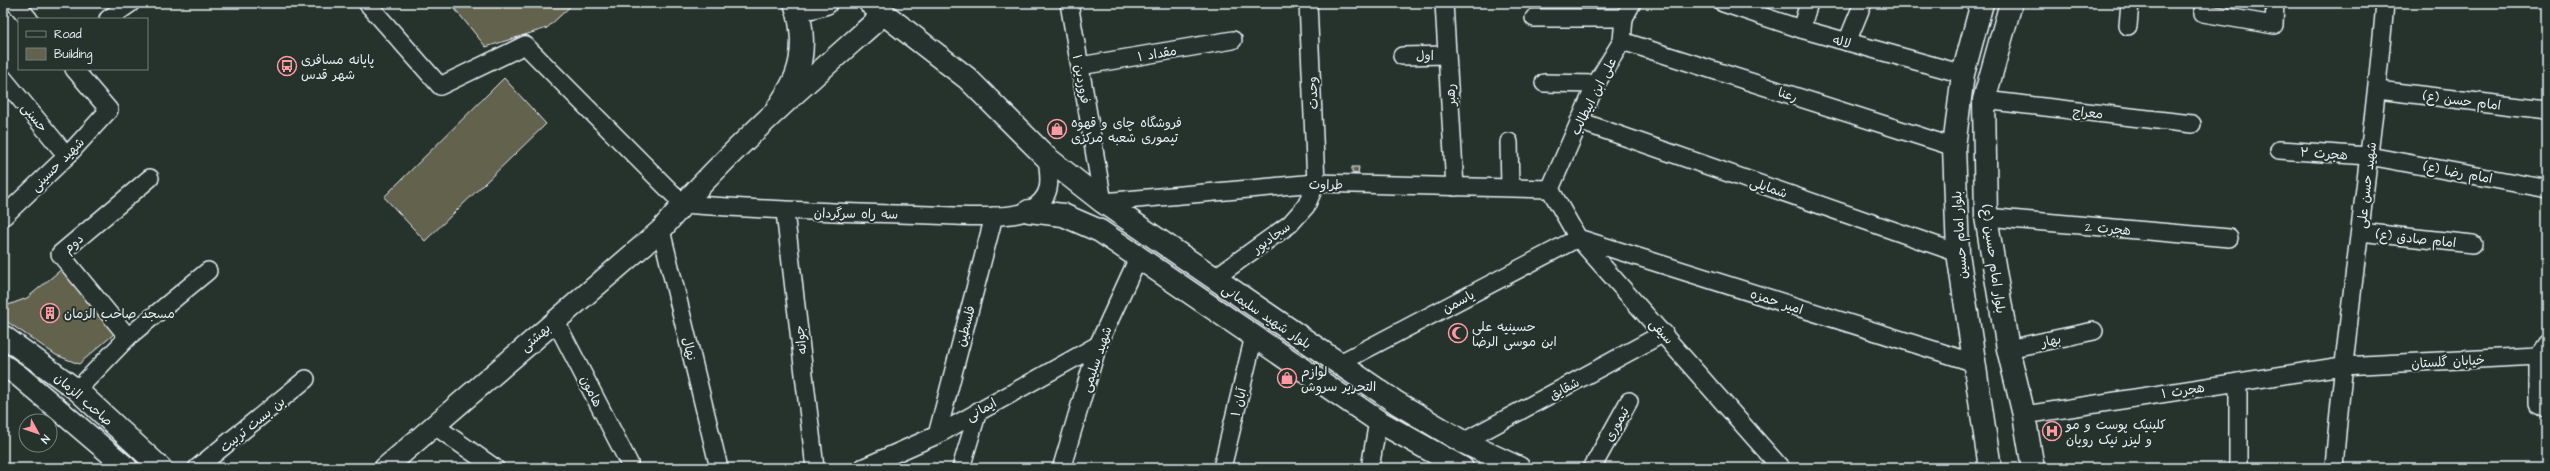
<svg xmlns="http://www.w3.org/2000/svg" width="2550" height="471" font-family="'Architects Daughter','Playpen Sans Arabic',sans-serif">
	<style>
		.building { fill: #63624e; stroke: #e8f1f8 }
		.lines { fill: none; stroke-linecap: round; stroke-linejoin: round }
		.minor-casing { stroke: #e8f1f8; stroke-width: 20 }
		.tertiary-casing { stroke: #e8f1f8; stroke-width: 24 }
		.secondary-casing { stroke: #e8f1f8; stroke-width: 25 }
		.minor { stroke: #26332d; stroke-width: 17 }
		.tertiary { stroke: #26332d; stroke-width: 21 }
		.secondary { stroke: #26332d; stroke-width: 22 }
		.labels { text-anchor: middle; stroke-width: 4; stroke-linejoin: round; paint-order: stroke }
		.street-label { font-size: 13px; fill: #e8f1f8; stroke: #26332d }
		.poi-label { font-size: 13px; fill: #e8f1f8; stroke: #26332d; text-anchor: start }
	</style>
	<rect width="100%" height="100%" fill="#26332d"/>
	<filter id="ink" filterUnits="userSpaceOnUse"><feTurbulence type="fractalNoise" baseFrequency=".025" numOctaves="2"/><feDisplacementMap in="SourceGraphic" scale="8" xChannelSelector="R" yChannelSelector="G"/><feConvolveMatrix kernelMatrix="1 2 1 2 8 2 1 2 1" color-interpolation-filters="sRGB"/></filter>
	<g filter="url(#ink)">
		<g class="building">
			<polygon points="450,3 574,3 547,28 486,47"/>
			<polygon points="504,78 546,124 425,241 384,197"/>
			<polygon points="1352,167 1359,167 1358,174 1352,173"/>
			<polygon points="63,268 114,334 79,364 56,355 3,319 3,307 27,298"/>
		</g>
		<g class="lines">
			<g class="minor-casing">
				<g id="minor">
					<polyline points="15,3 29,19"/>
					<path d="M 367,3 L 440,86 L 525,45 L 683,204 C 765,210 848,213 931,215 C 952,216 1012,220 1030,210 C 1053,197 1050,181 1047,158"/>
					<polyline points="1069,3 1103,202 1316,183 1550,189"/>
					<polyline points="1444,3 1455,187"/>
					<polyline points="1723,3 1801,29 1963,74"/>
					<polyline points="2203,13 2274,25 2275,3"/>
					<polyline points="1534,18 1624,18"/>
					<polyline points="108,19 131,3"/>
					<polyline points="2128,26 2130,3"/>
					<polyline points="1801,29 1809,3"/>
					<polyline points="1622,41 1954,147"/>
					<polyline points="1847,42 1863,3"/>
					<polyline points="1402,56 1447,55"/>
					<polyline points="1080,66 1233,40"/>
					<polyline points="3,78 67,156"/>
					<polyline points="1544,83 1596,84"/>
					<polyline points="2378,90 2547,110"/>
					<polyline points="1984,100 2192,124"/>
					<polyline points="1579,121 1958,253"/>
					<polyline points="1509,142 1510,187"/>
					<polyline points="2279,150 2369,156 2547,189"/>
					<polyline points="1550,189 1578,238 1781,468"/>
					<polyline points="1550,189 1596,84 1622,41 1624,18 1632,3"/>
					<polyline points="785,212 815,468"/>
					<polyline points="3,217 67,156 109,110 74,69"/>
					<polyline points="1986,217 2229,238"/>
					<polyline points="661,230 719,468"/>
					<polyline points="2360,232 2473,244"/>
					<polyline points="1213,279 1290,224 1306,206 1316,183 1308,3"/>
					<polyline points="555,320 629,463"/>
					<polyline points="128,337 60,254 150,178"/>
					<polyline points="2008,349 2094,331"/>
					<polyline points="2538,356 2538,404 2547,409"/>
					<polyline points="1338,364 1578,238 1975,363"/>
					<polyline points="77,390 128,337 208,271"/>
					<polyline points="2024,415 2342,366 2538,356 2547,343"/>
					<polyline points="435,426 495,468"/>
					<polyline points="937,435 994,216"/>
					<polyline points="1463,442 1664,333"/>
					<polyline points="1062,466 1098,345 1139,256"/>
					<polyline points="197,468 306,379"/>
					<polyline points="862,468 937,435 1098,345"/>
					<polyline points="961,468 978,411"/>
					<polyline points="1222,468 1254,336"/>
					<polyline points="1370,468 1378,421"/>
					<polyline points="1592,468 1629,401"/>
					<polyline points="2238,468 2238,382"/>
					<path d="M 2334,468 C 2346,312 2372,159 2385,3"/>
				</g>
			</g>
			<g class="tertiary-casing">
				<g id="tertiary">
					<polyline points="3,336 77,390 161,468"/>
					<polyline points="3,365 19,376 127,468"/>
					<path d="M 385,468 L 661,230 C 728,150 808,82 885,13"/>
				</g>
			</g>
			<g class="secondary-casing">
				<g id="secondary">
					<polyline points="804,3 812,7 826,3"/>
					<polyline points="870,3 967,78 1047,158 1103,202 1397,403 1463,442 1519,468"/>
					<polyline points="1982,3 1963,74 1954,147 1958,253 1990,468"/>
					<polyline points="2011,3 1984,100 1986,217 2008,349 2024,415 2033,468"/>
					<path d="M 778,108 C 784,98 792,87 796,76 C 805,53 803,25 795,3"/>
					<polyline points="1029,211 1063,215 1100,231 1378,421 1462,468"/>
				</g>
			</g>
			<use href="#minor" class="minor"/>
			<use href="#tertiary" class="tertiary"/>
			<use href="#secondary" class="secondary"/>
		</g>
	</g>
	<defs>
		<g id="bus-ring" transform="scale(1)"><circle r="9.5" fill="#26332d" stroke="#ff9aa2" stroke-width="1.5"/><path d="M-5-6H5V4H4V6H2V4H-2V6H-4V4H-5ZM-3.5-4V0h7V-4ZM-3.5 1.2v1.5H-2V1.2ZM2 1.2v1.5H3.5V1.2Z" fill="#ff9aa2"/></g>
		<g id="shop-ring" transform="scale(1)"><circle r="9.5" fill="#26332d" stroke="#ff9aa2" stroke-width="1.5"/><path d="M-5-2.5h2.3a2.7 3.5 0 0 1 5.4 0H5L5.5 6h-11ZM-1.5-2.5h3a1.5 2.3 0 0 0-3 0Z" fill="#ff9aa2"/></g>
		<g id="building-ring" transform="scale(1)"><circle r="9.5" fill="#26332d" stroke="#ff9aa2" stroke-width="1.5"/><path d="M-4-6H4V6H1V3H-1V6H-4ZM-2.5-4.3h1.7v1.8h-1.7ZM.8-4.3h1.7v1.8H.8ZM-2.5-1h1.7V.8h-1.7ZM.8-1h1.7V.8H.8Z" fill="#ff9aa2"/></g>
		<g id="mosque-ring" transform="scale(1)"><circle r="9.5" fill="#26332d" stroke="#ff9aa2" stroke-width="1.5"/><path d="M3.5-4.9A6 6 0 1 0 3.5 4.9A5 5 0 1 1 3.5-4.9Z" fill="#ff9aa2"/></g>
		<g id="hospital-ring" transform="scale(1)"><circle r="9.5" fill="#26332d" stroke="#ff9aa2" stroke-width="1.5"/><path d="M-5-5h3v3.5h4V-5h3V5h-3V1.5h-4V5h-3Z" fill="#ff9aa2"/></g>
	</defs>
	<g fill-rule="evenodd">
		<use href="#bus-ring" x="287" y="66"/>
		<use href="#shop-ring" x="1057" y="129"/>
		<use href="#building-ring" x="50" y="313"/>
		<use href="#mosque-ring" x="1458" y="333"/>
		<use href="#shop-ring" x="1287" y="378"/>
		<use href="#hospital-ring" x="2052" y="431"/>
	</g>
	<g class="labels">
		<g class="street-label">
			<text transform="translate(1842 41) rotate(15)" y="5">لاله</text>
			<text transform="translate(1157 53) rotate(-10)" y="5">مقداد ۱</text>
			<text transform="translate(1425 55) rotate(-1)" y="5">اول</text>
			<text transform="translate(1082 79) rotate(80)" y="5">فروردین ۱</text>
			<text transform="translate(1312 93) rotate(-93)" y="5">وحدت</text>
			<text transform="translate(1788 94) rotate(18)" y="5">رعنا</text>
			<text transform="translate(1450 95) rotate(-93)" y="5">رهبر</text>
			<text transform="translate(1593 96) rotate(-63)" y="5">علی ابن ابیطالب</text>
			<text transform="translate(2462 100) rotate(7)" y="5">امام حسن (ع)</text>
			<text transform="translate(2088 112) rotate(6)" y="5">معراج</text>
			<text transform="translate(35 117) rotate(51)" y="5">حسنی</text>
			<text transform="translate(2324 153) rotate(4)" y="5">هجرت ۲</text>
			<text transform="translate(57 164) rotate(-45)" y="5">شهید حسینی</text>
			<text transform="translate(2458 172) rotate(10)" y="5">امام رضا (ع)</text>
			<text x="1326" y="189">طراوت</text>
			<text transform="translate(2366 185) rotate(-83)" y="5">شهید حسن علی</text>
			<text transform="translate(1769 187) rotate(19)" y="5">شمایلی</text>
			<text transform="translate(856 213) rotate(1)" y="5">سه راه سرگردان</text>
			<text transform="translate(2108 228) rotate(5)" y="5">هجرت 2</text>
			<text transform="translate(1959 235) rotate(-94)" y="5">بلوار امام حسین</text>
			<text transform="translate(1271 237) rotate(-36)" y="5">سجادپور</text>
			<text transform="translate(2416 238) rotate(6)" y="5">امام صادق (ع)</text>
			<text transform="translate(73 243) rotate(-40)" y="5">دوم</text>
			<text transform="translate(1994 259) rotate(82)" y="5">بلوار امام حسین (ع)</text>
			<text transform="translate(1458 301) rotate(-28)" y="5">یاسمن</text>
			<text transform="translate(1777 301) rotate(18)" y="5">امیر حمزه</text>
			<text transform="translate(1267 316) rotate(34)" y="5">بلوار شهید سلیمانی</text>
			<text transform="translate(965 326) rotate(-75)" y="5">فلسطین</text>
			<text transform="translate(1662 331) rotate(48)" y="5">سیفی</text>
			<text transform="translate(535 337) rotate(-41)" y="5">بهشتی</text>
			<text transform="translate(800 340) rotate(-97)" y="5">جوانه</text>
			<text transform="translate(2051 340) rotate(-11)" y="5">بهار</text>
			<text transform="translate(690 349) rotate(76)" y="5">نهال</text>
			<text transform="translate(1096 359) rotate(-71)" y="5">شهید سلیمی</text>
			<text transform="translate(2448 361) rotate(-3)" y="5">خیابان گلستان</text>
			<text transform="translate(1564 388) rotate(-28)" y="5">شقایق</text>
			<text transform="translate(2183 390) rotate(-9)" y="5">هجرت ۱</text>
			<text transform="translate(592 391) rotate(63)" y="5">هامون</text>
			<text transform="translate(84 399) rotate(41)" y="5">صاحب الزمان</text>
			<text transform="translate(1238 402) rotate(-76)" y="5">آبان ۱</text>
			<text transform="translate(981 409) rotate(-29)" y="5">ایمانی</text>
			<text transform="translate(252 424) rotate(-39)" y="5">بن بست تربیت</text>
			<text transform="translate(1616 424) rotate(-61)" y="5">تیموری</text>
		</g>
		<g class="poi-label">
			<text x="301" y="64">پایانه مسافری<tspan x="301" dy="15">شهر قدس</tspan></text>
			<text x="1071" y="127">فروشگاه چای و قهوه<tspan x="1071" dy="15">تیموری شعبه مرکزی</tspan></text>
			<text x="64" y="318">مسجد صاحب الزمان</text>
			<text x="1472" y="331">حسینیه علی<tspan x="1472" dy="15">ابن موسی الرضا</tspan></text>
			<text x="1301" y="376">لوازم<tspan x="1301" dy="15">التحریر سروش</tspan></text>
			<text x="2066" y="429">کلینیک پوست و مو<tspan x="2066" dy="15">و لیزر نیک رویان</tspan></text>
		</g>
	</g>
	<rect width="2550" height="471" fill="none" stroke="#26332d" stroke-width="16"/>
	<rect x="8" y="8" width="2534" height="455" fill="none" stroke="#e8f1f8" stroke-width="1.5" filter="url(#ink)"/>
	<rect x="18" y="18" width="130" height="52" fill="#26332d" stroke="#747f7e"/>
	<rect x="26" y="31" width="20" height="6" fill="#26332d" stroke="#747f7e"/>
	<text x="54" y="38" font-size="12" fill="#e8f1f8">Road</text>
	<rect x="26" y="48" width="20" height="12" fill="#63624e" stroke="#747f7e"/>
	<text x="54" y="58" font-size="12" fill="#e8f1f8">Building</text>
	<g transform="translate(38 433) rotate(130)"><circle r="19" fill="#26332d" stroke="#747f7e"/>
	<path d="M0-3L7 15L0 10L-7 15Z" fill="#ff9aa2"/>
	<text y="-6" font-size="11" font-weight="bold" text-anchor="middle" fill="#e8f1f8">N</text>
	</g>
</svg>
